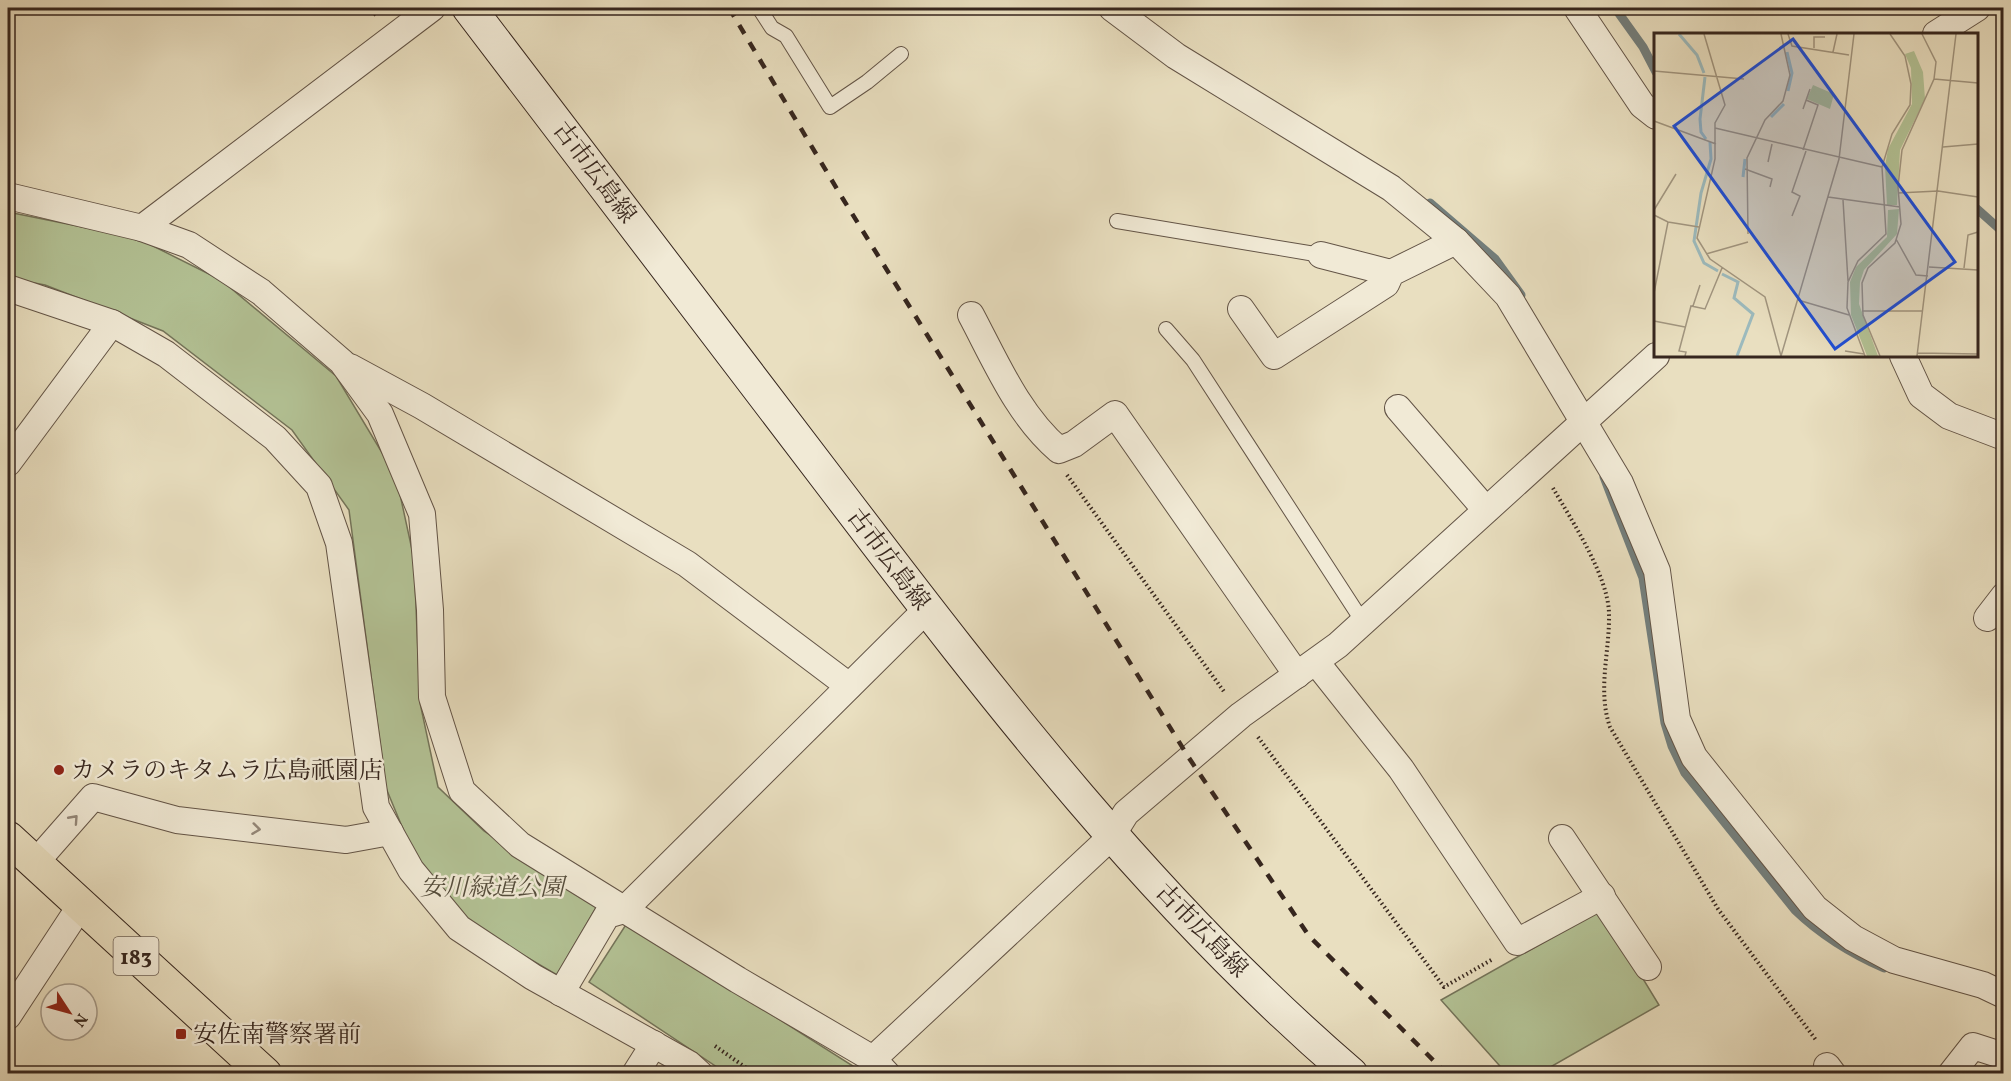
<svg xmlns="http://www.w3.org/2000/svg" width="2011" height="1081" font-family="Vollkorn,'Noto Serif JP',serif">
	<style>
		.green { fill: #b3c295; stroke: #74745a; stroke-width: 1.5 }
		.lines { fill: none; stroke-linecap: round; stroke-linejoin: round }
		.stream { stroke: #737f7d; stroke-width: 9 }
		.service-casing { stroke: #635446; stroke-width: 16 }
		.minor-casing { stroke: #635446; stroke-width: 28 }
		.secondary-casing { stroke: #36261e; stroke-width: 35 }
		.trunk-casing { stroke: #36261e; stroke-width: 35 }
		.path { stroke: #36261e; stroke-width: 4; stroke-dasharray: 1.5 3; stroke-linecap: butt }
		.service { stroke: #f1ead6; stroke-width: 14 }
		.minor { stroke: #f1ead6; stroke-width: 26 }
		.secondary { stroke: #f1ead6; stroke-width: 33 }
		.trunk { stroke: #e9dfc0; stroke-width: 33 }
		.rail { stroke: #36261e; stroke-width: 4.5; stroke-dasharray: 10 10; stroke-linecap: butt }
		.oneway { stroke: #94887a }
		.poi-dot { fill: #8f2418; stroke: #f1ead6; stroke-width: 2 }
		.labels { text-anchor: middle; stroke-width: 5; stroke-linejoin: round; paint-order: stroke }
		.shield { fill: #f1ead6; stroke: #6e6155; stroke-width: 1.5 }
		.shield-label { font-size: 22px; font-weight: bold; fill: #36261e }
		.street-label { font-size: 24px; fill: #36261e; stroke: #f1ead6 }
		.poi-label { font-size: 24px; fill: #36261e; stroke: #f1ead6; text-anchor: start }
		.park-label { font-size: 24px; font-style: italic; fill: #554d3c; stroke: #f1ead6 }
		.inset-river { fill: none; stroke: #9cbabd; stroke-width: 3 }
		.inset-road { fill: none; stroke: #a1957f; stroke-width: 1.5 }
		.view { fill: #1d4ed8; fill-opacity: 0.15; stroke: #1d4ed8; stroke-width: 3 }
		.inset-edge { fill: none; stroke: #36261e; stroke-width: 3 }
	</style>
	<rect width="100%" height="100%" fill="#e9dfc0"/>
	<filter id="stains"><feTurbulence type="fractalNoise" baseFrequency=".00333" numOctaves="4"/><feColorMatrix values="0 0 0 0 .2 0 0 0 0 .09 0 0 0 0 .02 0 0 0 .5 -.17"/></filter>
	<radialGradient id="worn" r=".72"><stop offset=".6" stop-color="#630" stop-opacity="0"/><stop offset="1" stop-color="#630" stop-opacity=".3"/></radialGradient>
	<g class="green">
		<polygon points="8,212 137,238 221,280 336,376 396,476 414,559 420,703 438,787 484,831 597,906 557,975 462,919 415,858 386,788 349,510 292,430 163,331 45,285 8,278"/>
		<polygon points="1601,910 1659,1005 1540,1073 1507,1074 1441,1000"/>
		<polygon points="627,923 864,1073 726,1073 589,982"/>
	</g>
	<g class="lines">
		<g class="stream">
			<polyline points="1615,8 1643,47 1656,72"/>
			<polyline points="1430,203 1495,259 1521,295"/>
			<polyline points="1976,208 2004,233"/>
			<path d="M 1604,477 L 1643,578 L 1665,723 L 1672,746 L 1685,773 L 1795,910 C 1822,936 1850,953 1884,968"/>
		</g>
		<g class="service-casing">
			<g id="service">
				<polyline points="759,8 772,28 786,36 830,107 867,82 901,54"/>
				<polyline points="1117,221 1321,255"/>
				<polyline points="1166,329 1193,360 1363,622"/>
			</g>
		</g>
		<g class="minor-casing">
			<g id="minor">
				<polyline points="1112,8 1176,56 1391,188 1456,241 1508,296 1620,483 1657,571 1677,719 1694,757 1815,908 1853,938 1894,960 1983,985 2004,995"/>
				<polyline points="1577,8 1642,105 1656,116"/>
				<polyline points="1936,34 1977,8"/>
				<polyline points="8,196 142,228 189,245 261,292 342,362 380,414 422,514 430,610 432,697 462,791 520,845 738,980 873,1059 887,1074"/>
				<polyline points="142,228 432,8"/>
				<polyline points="1321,255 1391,273"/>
				<polyline points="8,288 112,323 166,354 275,438 319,486 339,543 376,807 411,870 459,928 533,977 689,1064 700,1074"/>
				<polyline points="1241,309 1274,356 1386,284 1391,273 1456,241"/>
				<path d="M 971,315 C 996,362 1018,415 1059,450 L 1074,444 L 1115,414 L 1297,675"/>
				<polyline points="1903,356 1921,395 1949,416 2004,437"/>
				<polyline points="350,367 422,406 687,564 849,686"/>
				<polyline points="1398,408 1486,510"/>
				<polyline points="8,463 112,323"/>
				<polyline points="1987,618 2004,596"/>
				<polyline points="1316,662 1401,769 1517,942 1602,896"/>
				<polyline points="1562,838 1648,967"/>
				<polyline points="35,863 93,797 177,820 346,840 390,832"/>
				<polyline points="561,993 607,915 624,910 927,609"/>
				<polyline points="8,1016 81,905"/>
				<polyline points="873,1059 1111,837 1126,813 1241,715 1338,645 1656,356"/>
				<polyline points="1827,1066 1833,1074"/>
				<polyline points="635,1074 654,1044"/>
				<polyline points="1951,1074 1973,1046 2004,1056"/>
			</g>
		</g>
		<g class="secondary-casing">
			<path id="secondary" d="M 469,8 C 593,170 717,332 840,495 C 996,700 1155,906 1351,1074"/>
		</g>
		<g class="trunk-casing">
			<polyline id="trunk" points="8,838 265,1074"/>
		</g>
		<g class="path">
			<polyline points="368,8 376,15"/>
			<polyline points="1067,475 1225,693"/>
			<path d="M 1553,488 C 1572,521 1608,576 1609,613 C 1610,651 1597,690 1610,727 L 1718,909 L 1816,1040"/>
			<polyline points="1258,737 1444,987 1493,959"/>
			<polyline points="715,1046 755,1074"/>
		</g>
		<use href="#service" class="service"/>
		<use href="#minor" class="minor"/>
		<use href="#secondary" class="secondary"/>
		<use href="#trunk" class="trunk"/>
		<polyline class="rail" points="729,8 843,199 1189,758 1309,936 1447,1074"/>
	</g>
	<defs><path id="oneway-chevron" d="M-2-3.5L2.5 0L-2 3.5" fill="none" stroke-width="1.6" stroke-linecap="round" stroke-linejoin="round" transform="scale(1.5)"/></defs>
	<g class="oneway">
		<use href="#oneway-chevron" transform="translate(74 819) rotate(-48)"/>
		<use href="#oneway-chevron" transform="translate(256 829) rotate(7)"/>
	</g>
	<g class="poi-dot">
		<circle cx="59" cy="770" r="6"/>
		<rect x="175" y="1028" width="12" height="12" rx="3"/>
	</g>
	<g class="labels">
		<rect class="shield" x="113.5" y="937" width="45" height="38" rx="4.5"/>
		<g class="shield-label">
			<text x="136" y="964">183</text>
		</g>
		<g class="street-label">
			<text transform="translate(595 172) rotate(53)" y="8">古市広島線</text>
			<text transform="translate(889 559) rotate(53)" y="8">古市広島線</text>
			<text transform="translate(1202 930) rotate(46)" y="8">古市広島線</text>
		</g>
		<g class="poi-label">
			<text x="71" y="778">カメラのキタムラ広島祇園店</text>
			<text x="193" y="1042">安佐南警察署前</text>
		</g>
		<g class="park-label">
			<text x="492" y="895">安川緑道公園</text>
		</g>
	</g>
	<g transform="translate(1654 33)">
		<rect width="324" height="324" fill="#e9dfc0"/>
		<path d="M 260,18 L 269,39 L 271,66 L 246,117 L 243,172 L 233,172 L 231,133 L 234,116 L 258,71 L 257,35 L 251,21 ZM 159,52 L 180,61 L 176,76 L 153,66 ZM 245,176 L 243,201 L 210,237 L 206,249 L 205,271 L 224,323 L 213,323 L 197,282 L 196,249 L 202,234 L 233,204 L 234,177 Z" fill="#b3c295"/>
		<path class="inset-river" d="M 25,1 L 43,22 L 50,40M 133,19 L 138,40 L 134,58M 51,44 L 46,86 L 47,99 L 52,106M 117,84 L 130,71M 56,109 L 57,126 L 47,160 L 40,208 L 50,230 L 64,238M 89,144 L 91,126M 68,241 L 84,249 L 80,265 L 99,281 L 83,323"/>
		<path class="inset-road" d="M 50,1 L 71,72 L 61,90 L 61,126 L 43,205 L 56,226 L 111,264 L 127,323M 134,1 L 138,13 L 195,22M 160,15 L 160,4 L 171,4M 179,19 L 183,1M 0,38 L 90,46M 280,46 L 324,50M 149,76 L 156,56M 0,88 L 62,111M 61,95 L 228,134M 289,114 L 324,111M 149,117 L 164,72 L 152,67M 114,129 L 118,111M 91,136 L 118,146 L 116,154M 244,160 L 284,158 L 324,164M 174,164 L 246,174M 189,167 L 194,248M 0,177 L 22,141M 0,182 L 14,189 L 45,194M 138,183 L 146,163 L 138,159 L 152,118M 94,201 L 93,125 L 111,87 L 129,68 L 136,42 L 127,1M 242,206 L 262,242 L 274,243M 52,221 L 94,209M 275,234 L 324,237M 310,235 L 314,202 L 324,199M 0,260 L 14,189M 144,267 L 195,282M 39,273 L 46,252M 208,278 L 269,278M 0,288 L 31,294M 191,318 L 210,321M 264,320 L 324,321M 31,323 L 32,319 L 25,318 L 37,273 L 51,276 L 68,235M 127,323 L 185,126 L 200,1M 211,323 L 193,275 L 194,249 L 204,228 L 232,201 L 228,134 L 238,101 L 256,72 L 257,51 L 251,23 L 236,1M 226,323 L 209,282 L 208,250 L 214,235 L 241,210 L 247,191 L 244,154 L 248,117 L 280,46 L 282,29 L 268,1M 263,323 L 302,1"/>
		<path class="view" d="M 139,6 L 301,229 L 181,316 L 20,93 Z"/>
		<rect width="324" height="324" class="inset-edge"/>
	</g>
	<rect width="2011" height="1081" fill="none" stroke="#e9dfc0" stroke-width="30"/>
	<rect x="9" y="9" width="1993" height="1063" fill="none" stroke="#36261e" stroke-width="3"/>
	<rect x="15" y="15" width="1981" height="1051" fill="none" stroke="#36261e" stroke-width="1.5"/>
	<g transform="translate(69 1012) rotate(126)"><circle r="28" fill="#f1ead6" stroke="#a69c8c" stroke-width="1.5"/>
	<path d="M0-4.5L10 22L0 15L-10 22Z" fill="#8f2418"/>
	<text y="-9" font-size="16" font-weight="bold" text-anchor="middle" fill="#36261e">N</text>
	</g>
	<rect width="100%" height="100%" filter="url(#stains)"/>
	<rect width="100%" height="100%" fill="url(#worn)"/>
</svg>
